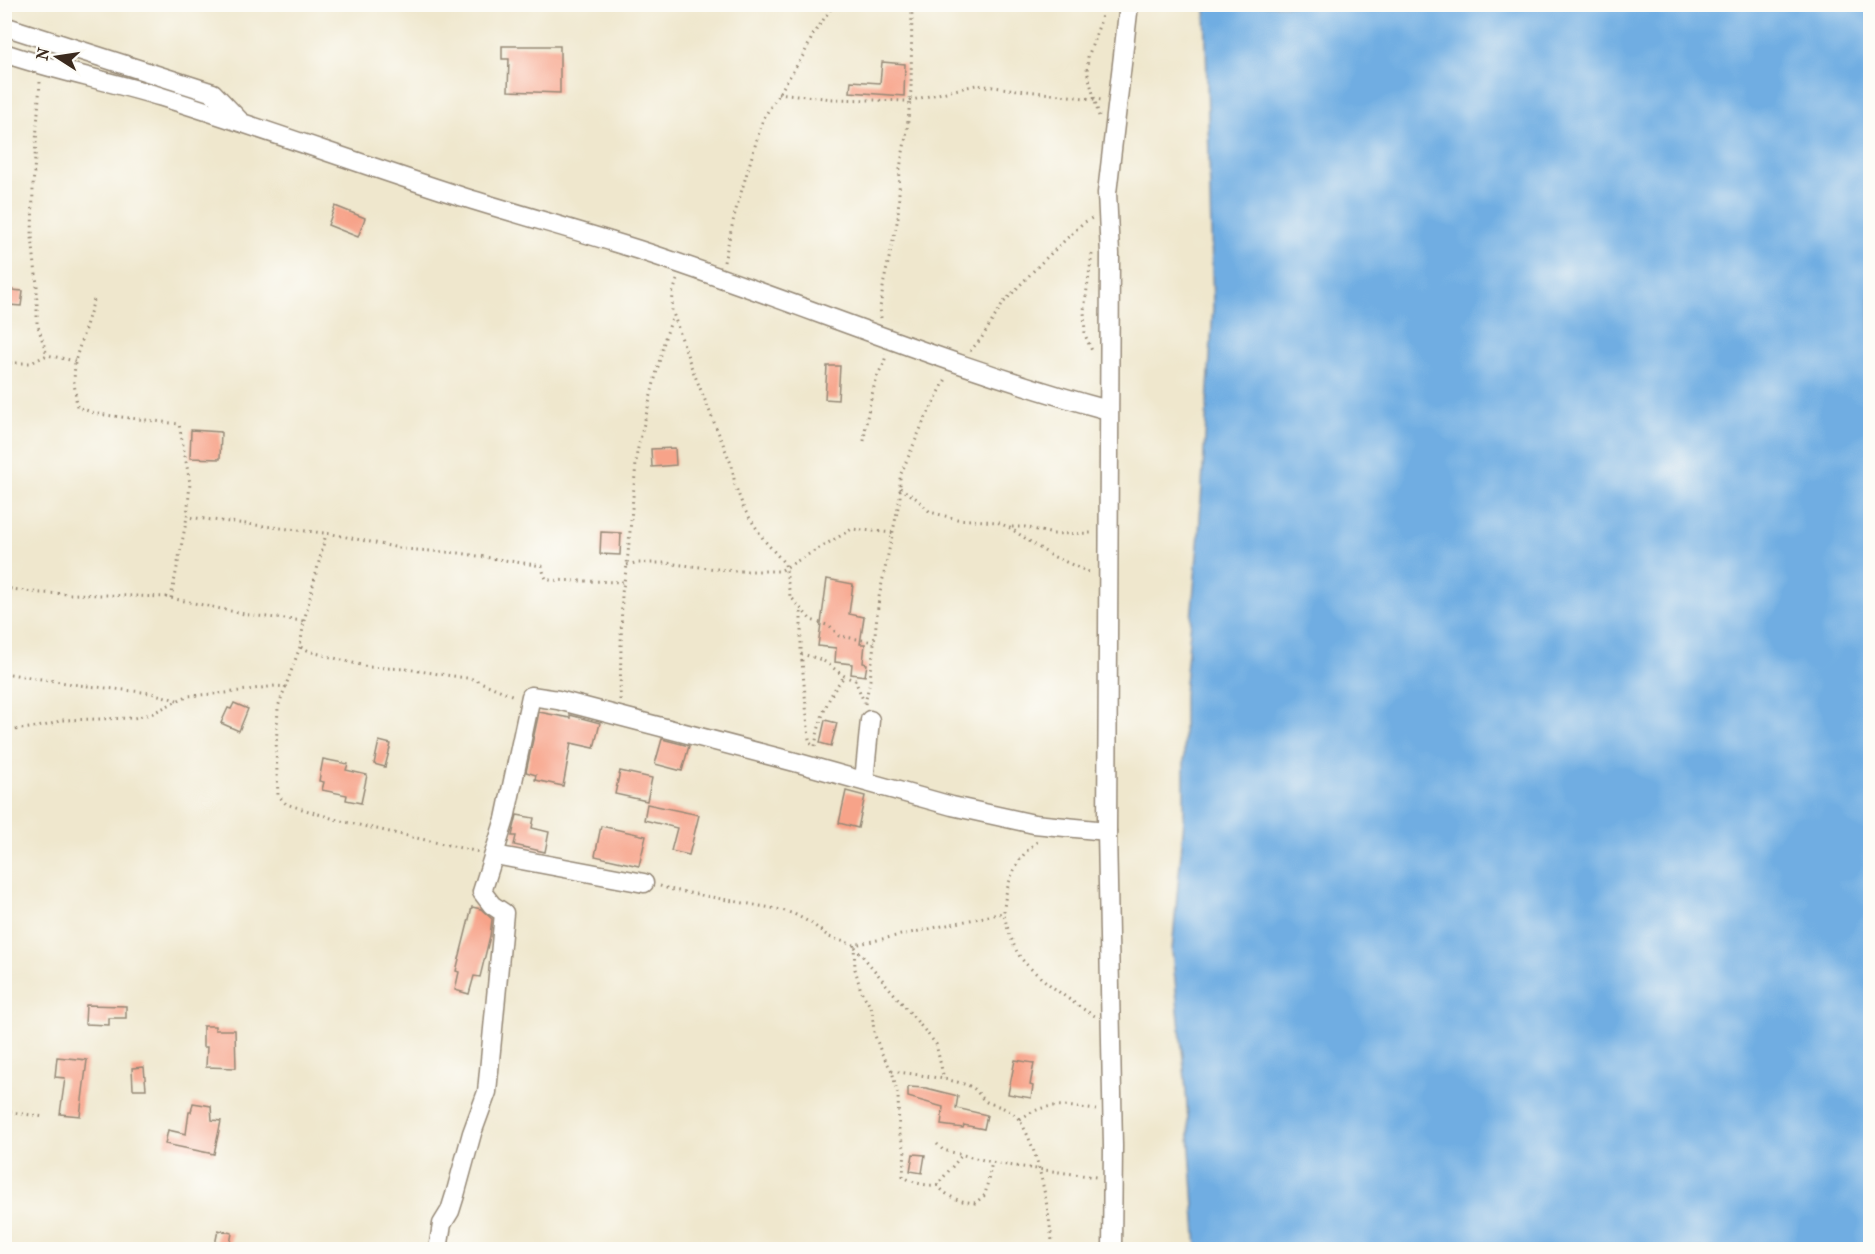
<svg xmlns="http://www.w3.org/2000/svg" width="1875" height="1254" font-family="'IM FELL French Canon',serif">
	<style>
		.water { fill: #70ade2; stroke: #566c80; stroke-width: 1.5 }
		.building { fill: #f7a389 }
		.lines { fill: none; stroke-linecap: round; stroke-linejoin: round }
		.minor-casing { stroke: #958876; stroke-width: 21 }
		.path { stroke: #958876; stroke-width: 3; stroke-dasharray: 1.5 4.5; stroke-linecap: butt }
		.minor { stroke: #fff; stroke-width: 18 }
	</style>
	<rect width="100%" height="100%" fill="#fdfcf7"/>
	<filter id="ink" filterUnits="userSpaceOnUse"><feTurbulence type="fractalNoise" baseFrequency=".0167" numOctaves="2"/><feDisplacementMap in="SourceGraphic" scale="12" xChannelSelector="R" yChannelSelector="G"/><feConvolveMatrix kernelMatrix="1 2 1 2 8 2 1 2 1" color-interpolation-filters="sRGB"/></filter>
	<filter id="wash" filterUnits="userSpaceOnUse"><feTurbulence type="fractalNoise" baseFrequency=".008" numOctaves="4" result="noise"/><feDisplacementMap in="SourceGraphic" scale="24" xChannelSelector="R" yChannelSelector="G"/><feGaussianBlur stdDeviation="1.35" result="paint"/><feColorMatrix in="noise" values="0 0 0 0 0 0 0 0 0 0 0 0 0 0 0 0 0 1.4 0 .05"/><feComposite in="paint" operator="in"/></filter>
	<g filter="url(#wash)">
		<rect width="100%" height="100%" fill="#efe7cd"/>
		<polygon class="water" points="1205,5 1870,5 1870,1249 1197,1249 1185,1078 1172,951 1184,820 1184,694 1199,534 1213,308"/>
		<g id="blocks">
			<g class="building">
				<polygon points="502,46 560,46 560,93 508,91 509,59 502,59"/>
				<polygon points="882,62 905,64 904,96 850,92 851,81 880,83"/>
				<polygon points="335,206 365,218 358,237 328,225"/>
				<polygon points="11,290 23,291 21,306 9,305"/>
				<polygon points="827,366 840,366 838,400 825,399"/>
				<polygon points="191,430 221,432 220,459 190,458"/>
				<polygon points="675,448 676,465 652,467 651,449"/>
				<polygon points="601,532 621,533 620,555 600,554"/>
				<polygon points="827,579 853,584 849,614 864,617 860,644 865,644 863,663 867,664 865,676 851,674 852,664 835,662 836,648 818,646"/>
				<polygon points="234,703 248,709 239,731 221,723 228,708 231,709"/>
				<polygon points="539,712 570,718 570,715 600,723 594,748 571,743 563,786 535,780 536,775 526,772"/>
				<polygon points="825,720 837,723 831,746 820,743"/>
				<polygon points="662,739 689,746 682,771 655,764"/>
				<polygon points="379,741 391,744 385,767 374,764"/>
				<polygon points="323,759 348,764 346,770 367,775 361,803 346,800 347,795 322,790 324,782 319,781"/>
				<polygon points="620,771 652,778 647,801 615,794"/>
				<polygon points="846,791 865,796 858,828 839,823"/>
				<polygon points="647,804 699,815 689,855 671,851 677,828 644,820"/>
				<polygon points="517,815 534,818 532,828 549,832 545,852 514,845 516,836 512,836"/>
				<polygon points="601,826 646,836 639,866 595,856"/>
				<polygon points="472,907 481,909 492,919 490,936 480,977 474,976 469,994 455,990 459,972 456,971"/>
				<polygon points="86,1005 126,1006 126,1018 109,1018 109,1025 85,1024"/>
				<polygon points="203,1026 215,1026 215,1030 235,1030 236,1068 206,1067 207,1047 203,1047"/>
				<polygon points="57,1057 87,1060 80,1116 60,1114 65,1078 55,1077"/>
				<polygon points="1015,1060 1034,1063 1030,1085 1033,1086 1031,1098 1008,1094"/>
				<polygon points="144,1067 146,1089 133,1089 132,1068"/>
				<polygon points="908,1087 926,1088 958,1096 956,1108 987,1115 984,1129 964,1125 963,1128 941,1125 943,1107 908,1097"/>
				<polygon points="193,1103 211,1106 212,1120 221,1121 214,1154 165,1144 168,1130 186,1134 189,1112 191,1112"/>
				<polygon points="913,1154 925,1155 922,1173 910,1171"/>
				<polygon points="218,1230 232,1233 229,1250 214,1250"/>
			</g>
		</g>
	</g>
	<g filter="url(#ink)">
		<use href="#blocks" fill-opacity="0" stroke="#958876" stroke-width="1.5"/>
		<g class="lines">
			<g class="minor-casing">
				<g id="minor">
					<polyline points="4,26 213,93 240,121"/>
					<path d="M 4,53 C 56,71 110,81 162,97 C 262,128 360,164 460,196 C 520,215 580,231 639,250 C 796,301 948,367 1108,410"/>
					<polyline points="864,781 870,720"/>
					<polyline points="495,855 644,883"/>
					<polyline points="438,1250 442,1224 450,1211 455,1195 472,1133 487,1092 504,913 492,905 482,892 505,819 531,696 558,700 795,762 952,806 1034,824 1107,831"/>
					<polyline points="1112,1250 1113,1146 1107,831 1110,254 1107,193 1129,4"/>
				</g>
			</g>
			<g class="path">
				<polyline points="40,82 33,187 32,237 37,285 37,323 47,355"/>
				<polyline points="778,93 833,99 908,101 976,85 1102,100"/>
				<polyline points="1099,116 1087,71 1088,57 1101,20 1103,4"/>
				<polyline points="1092,254 1084,310 1085,335 1093,353"/>
				<polyline points="724,262 735,213 763,119 804,54 813,35 834,4"/>
				<polyline points="677,280 673,293 672,310 691,366 732,466 735,485 744,509 764,540 785,564 790,596 811,620 830,626 839,636 874,642"/>
				<polyline points="94,300 75,361 74,382 77,407 97,414 179,424 190,483 187,517 332,534 404,549 459,553 542,566 544,575 547,580 623,582"/>
				<polyline points="881,318 880,308 884,281 898,218 900,168 907,131 911,90 912,4"/>
				<polyline points="970,351 981,339 1004,302 1040,264 1083,223 1092,218"/>
				<polyline points="4,363 31,363 47,355 75,361"/>
				<path d="M 864,441 C 866,420 870,400 876,380 C 879,370 885,364 886,354"/>
				<polyline points="900,488 917,499 930,512 957,519 997,522 1010,528 1050,555 1091,573"/>
				<polyline points="1012,527 1025,527 1053,534 1094,533"/>
				<polyline points="627,565 635,563 666,563 734,571 780,571 852,529 893,533"/>
				<polyline points="4,588 41,593 166,597 249,615 304,621 300,647 312,652 368,667 406,669 473,679 514,696"/>
				<polyline points="171,598 187,517"/>
				<polyline points="801,612 801,650 809,739 810,743 815,747"/>
				<polyline points="304,621 326,534"/>
				<polyline points="300,647 278,707 276,750 278,795 286,804 341,821 479,852"/>
				<path d="M 801,654 C 809,656 818,658 825,662 C 836,669 842,677 855,680 L 864,702"/>
				<polyline points="4,673 79,685 151,693 177,700"/>
				<polyline points="620,700 622,593 627,565 637,452 665,338 673,316"/>
				<polyline points="865,704 870,680 879,597 900,498 900,476 923,423 947,377"/>
				<path d="M 4,732 C 23,727 44,729 61,720 L 134,718 L 151,714 L 187,696 L 226,693 L 275,686 L 287,687"/>
				<path d="M 815,746 C 819,722 827,696 844,677"/>
				<path d="M 1037,842 C 1016,857 1005,885 1004,911 C 1003,918 1014,948 1019,955 C 1027,970 1079,1008 1095,1016"/>
				<polyline points="660,886 673,890 782,910 794,914 811,923 829,937 854,945 1003,913"/>
				<path d="M 854,945 L 855,969 L 861,991 L 872,1009 L 874,1033 L 881,1052 L 892,1071 L 898,1095 L 899,1132 L 905,1150 L 903,1176 C 912,1183 926,1186 937,1185 L 962,1155"/>
				<polyline points="855,947 936,1044 944,1079"/>
				<path d="M 892,1071 C 910,1074 959,1079 973,1088 C 979,1092 982,1101 989,1103 C 1001,1107 1013,1110 1020,1121 C 1040,1152 1049,1213 1053,1250"/>
				<polyline points="4,1111 44,1117"/>
				<path d="M 1020,1119 C 1049,1100 1063,1106 1096,1110"/>
				<polyline points="937,1144 943,1150 1000,1164 1096,1177"/>
				<path d="M 937,1185 C 949,1198 957,1201 975,1203 L 985,1195 L 992,1162"/>
			</g>
			<use href="#minor" class="minor"/>
		</g>
	</g>
	<rect width="1875" height="1254" fill="none" stroke="#fdfcf7" stroke-width="24"/>
	<g transform="translate(57 57) rotate(282)" stroke="#fdfcf7" stroke-width="4.5" paint-order="stroke">
	<path d="M0-4.5L10 22L0 15L-10 22Z" fill="#3b2a1e"/>
	<text y="-9" font-size="16" font-weight="bold" text-anchor="middle" fill="#3b2a1e">N</text>
	</g>
</svg>
